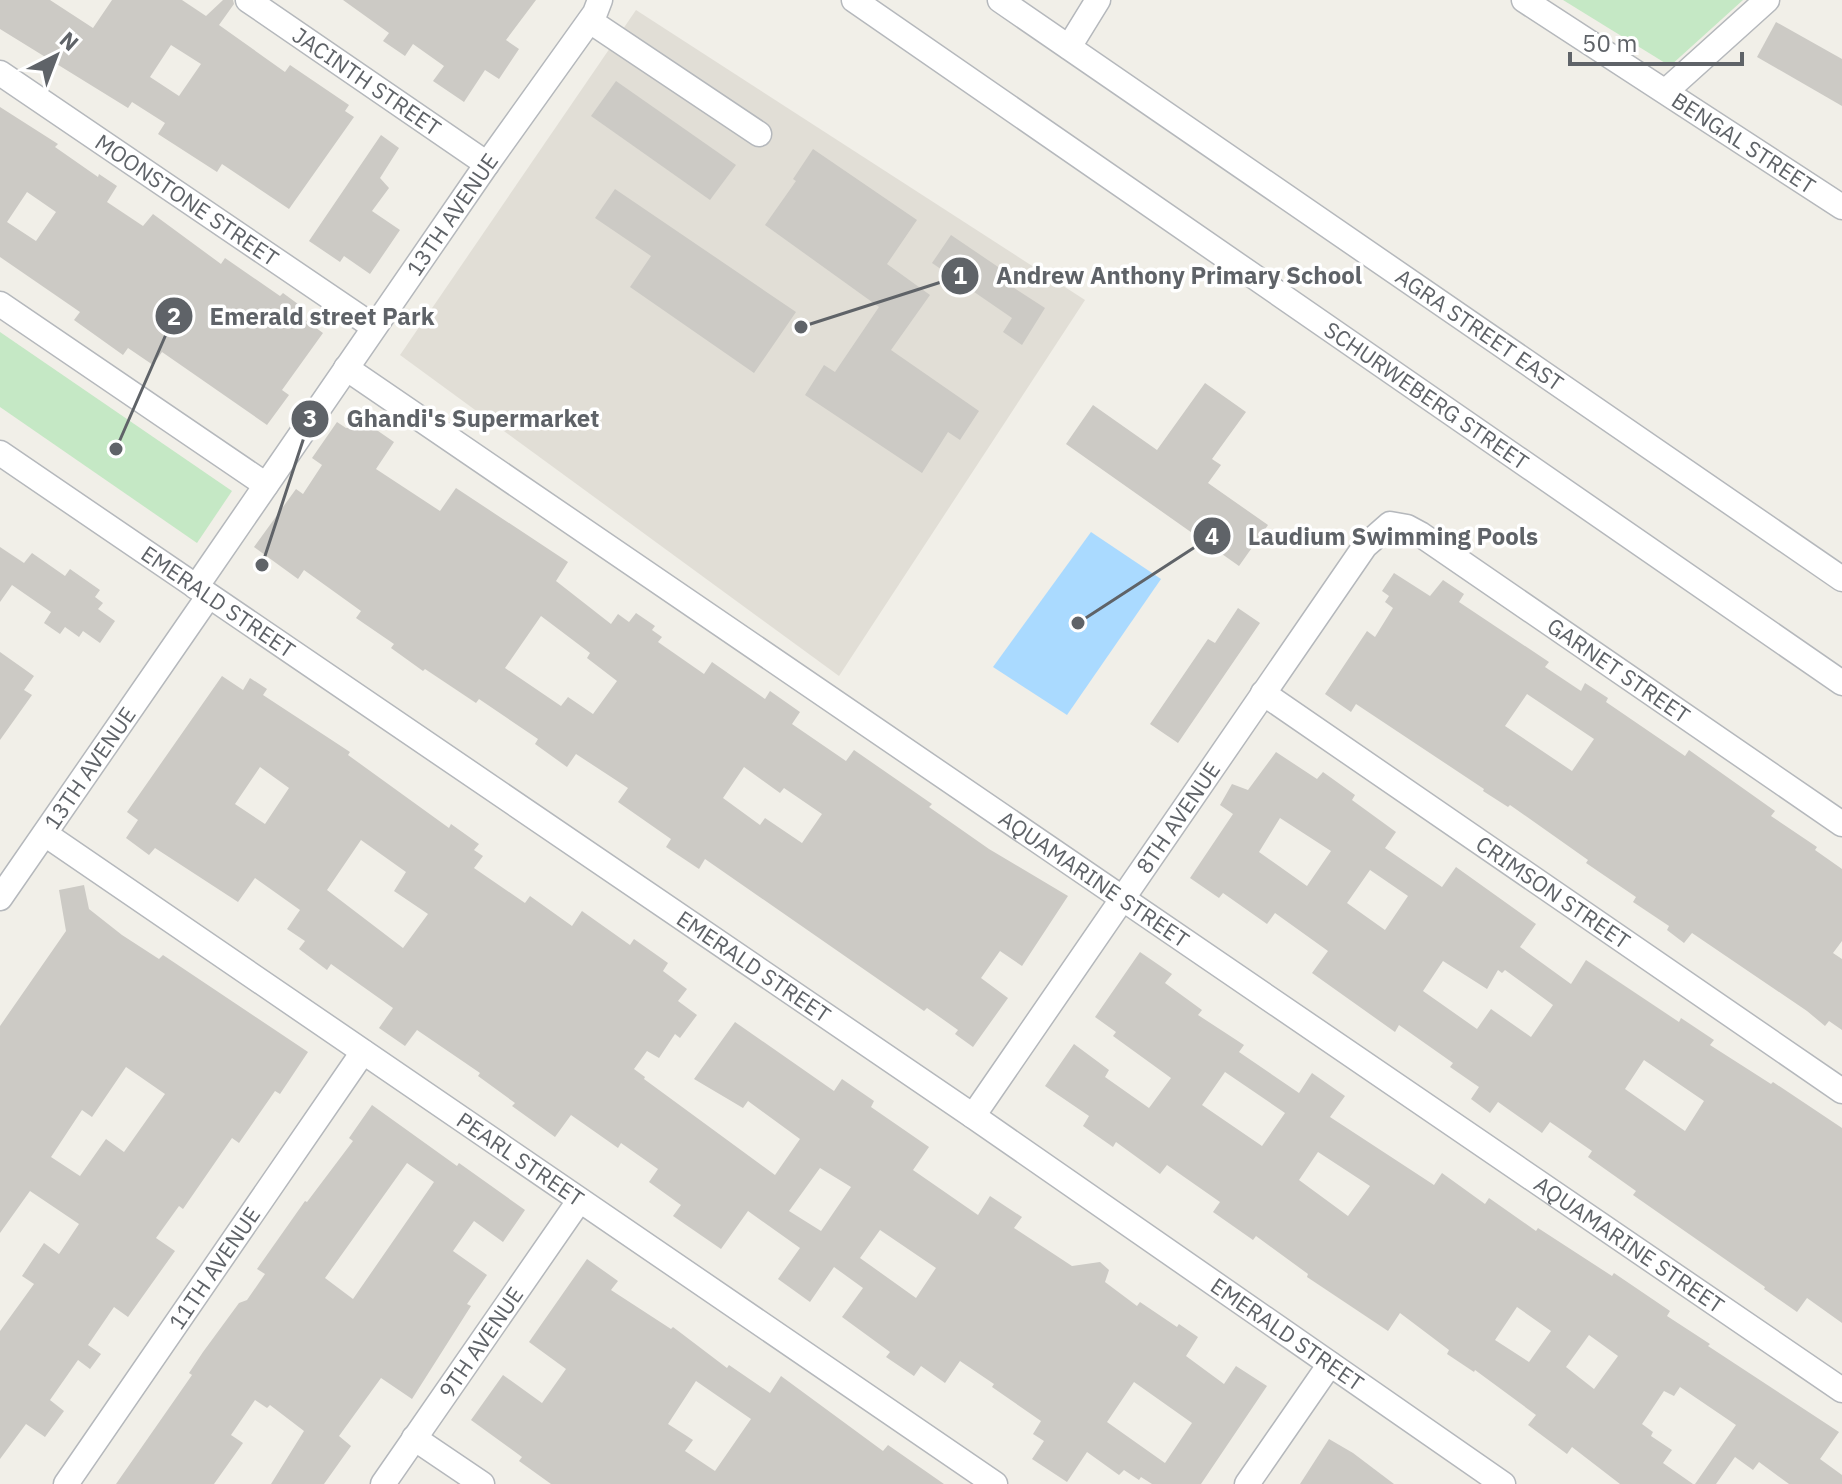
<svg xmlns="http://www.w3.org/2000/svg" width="1842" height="1484" font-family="'IBM Plex Sans',sans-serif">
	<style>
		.education { fill: #e1ded6 }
		.green { fill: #c5e8c5 }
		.water { fill: #aadaff }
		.building { fill: #cccac5; fill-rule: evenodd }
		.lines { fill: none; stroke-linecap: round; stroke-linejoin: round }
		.minor-casing { stroke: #b5b8bc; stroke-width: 27 }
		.minor { stroke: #fff; stroke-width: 24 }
		.labels { text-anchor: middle; stroke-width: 7; stroke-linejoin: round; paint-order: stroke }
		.street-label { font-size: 22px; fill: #5f6368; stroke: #fff }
		.leader { fill: none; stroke: #5f6368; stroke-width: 3 }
		.callout-dot { fill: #5f6368; stroke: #fff; stroke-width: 3 }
		.mark-label { font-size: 24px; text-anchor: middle; font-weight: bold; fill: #fff }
		.callout-label { font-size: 24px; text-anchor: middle; font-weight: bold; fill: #5f6368; stroke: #fff; stroke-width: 7; stroke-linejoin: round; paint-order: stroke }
	</style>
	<rect width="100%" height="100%" fill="#f1efe8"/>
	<polygon class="education" points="636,10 1085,300 839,676 400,355"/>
	<g class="green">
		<polygon points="1563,0 1743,0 1670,66"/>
		<polygon points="0,332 232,491 197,543 0,407"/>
	</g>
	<polygon class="water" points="1091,532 1161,579 1067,715 993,667"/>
	<g class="building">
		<path d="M 0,0 L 50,0 L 93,28 L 112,0 L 182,0 L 206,16 L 223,0 L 233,0 L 234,4 L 219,25 L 285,72 L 290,65 L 349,105 L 345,111 L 354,117 L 289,209 L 222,164 L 217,172 L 158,134 L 165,123 L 132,102 L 128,108 L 0,29 ZM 171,45 L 201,64 L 179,96 L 150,77 Z"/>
		<polygon points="343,0 536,0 506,40 519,49 499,79 485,70 464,102 433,81 444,66 413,44 405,56 383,41 389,33"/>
		<polygon points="1776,22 1842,59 1842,106 1757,57"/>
		<polygon points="616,81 736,165 710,200 591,116"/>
		<path d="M 0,107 L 58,144 L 55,147 L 98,177 L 99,174 L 117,186 L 107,202 L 143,226 L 153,214 L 221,264 L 225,258 L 280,296 L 283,293 L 302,307 L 297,314 L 323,333 L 282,390 L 289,395 L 267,425 L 162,352 L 153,365 L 128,348 L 123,355 L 74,320 L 80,312 L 0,257 ZM 27,192 L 56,212 L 36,241 L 7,222 Z"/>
		<polygon points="381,135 399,148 380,178 389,188 372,211 400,230 370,274 344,256 340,262 309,241"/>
		<polygon points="813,149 917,220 887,264 930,295 891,350 979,411 960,440 948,432 922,473 805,395 824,365 835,372 879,307 765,225 796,181 793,179"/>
		<polygon points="615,189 796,312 754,373 630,287 651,256 595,218"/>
		<polygon points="951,235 1010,275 1005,282 1045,308 1022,345 1003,332 1012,318 932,263"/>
		<polygon points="1205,383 1246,412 1212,459 1221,465 1208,483 1268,525 1239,566 1066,444 1093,405 1157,450"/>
		<path d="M 337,422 L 346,428 L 368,424 L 394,442 L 376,469 L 440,511 L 456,488 L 568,562 L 556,581 L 611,624 L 618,614 L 629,622 L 636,613 L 655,626 L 652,630 L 662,637 L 658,642 L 704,674 L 712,662 L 765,699 L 770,691 L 800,712 L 792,724 L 846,761 L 854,750 L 932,804 L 929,807 L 989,849 L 1068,896 L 1022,966 L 1000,951 L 981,978 L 1008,998 L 973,1047 L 955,1034 L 958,1030 L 927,1008 L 924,1011 L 705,859 L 699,869 L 666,847 L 671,839 L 618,802 L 628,788 L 576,754 L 567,767 L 535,744 L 538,739 L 479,699 L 476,703 L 425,669 L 423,671 L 391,648 L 394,644 L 356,618 L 361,611 L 304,570 L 298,579 L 254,547 L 296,489 L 303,494 L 322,465 L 312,458 ZM 541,616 L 590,653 L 587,658 L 617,681 L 593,714 L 568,697 L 561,706 L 505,668 ZM 744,767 L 780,793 L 784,788 L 822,814 L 802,843 L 765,818 L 760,825 L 723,798 Z"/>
		<polygon points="0,547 24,563 32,553 65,576 70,569 100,590 95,597 103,603 98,609 115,621 100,643 83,631 79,637 65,627 60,634 44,623 51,612 12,585 0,602"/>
		<path d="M 1394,573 L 1430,596 L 1443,580 L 1464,594 L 1459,602 L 1549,662 L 1545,667 L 1581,691 L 1585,683 L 1608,698 L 1606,702 L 1685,756 L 1689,750 L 1775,811 L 1771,816 L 1817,847 L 1815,850 L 1842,869 L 1842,941 L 1833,953 L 1842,959 L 1842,1030 L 1829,1021 L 1825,1026 L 1807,1011 L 1692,933 L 1684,943 L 1667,930 L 1669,926 L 1633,902 L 1636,897 L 1586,863 L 1588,860 L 1510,805 L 1508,807 L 1483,791 L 1484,789 L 1356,704 L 1351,712 L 1325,694 L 1367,631 L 1375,637 L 1393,608 L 1385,602 L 1389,596 L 1382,591 ZM 1527,694 L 1594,739 L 1572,771 L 1505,726 Z"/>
		<polygon points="1238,608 1260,623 1178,743 1150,724 1208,639 1215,643"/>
		<polygon points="0,652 34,676 24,690 32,695 0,740"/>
		<path d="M 222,676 L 243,690 L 250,678 L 267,689 L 263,695 L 350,752 L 348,755 L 449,828 L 451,824 L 479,844 L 474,850 L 483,856 L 474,868 L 525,903 L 530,896 L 572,926 L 582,911 L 630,945 L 634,939 L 668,963 L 663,971 L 687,989 L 678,1001 L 697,1015 L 680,1038 L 675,1034 L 659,1058 L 647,1051 L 634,1069 L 645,1077 L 644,1079 L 775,1175 L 800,1139 L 748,1101 L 743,1108 L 694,1079 L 735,1022 L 834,1091 L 842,1079 L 874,1101 L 871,1107 L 929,1147 L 913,1170 L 978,1215 L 990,1196 L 1022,1217 L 1014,1228 L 1072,1266 L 1100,1262 L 1109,1270 L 1105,1282 L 1137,1306 L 1140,1302 L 1177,1327 L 1179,1324 L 1198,1337 L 1186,1356 L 1224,1384 L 1236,1366 L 1267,1386 L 1201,1484 L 1152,1484 L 1141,1477 L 1139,1480 L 1124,1470 L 1119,1475 L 1087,1452 L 1067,1482 L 1032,1459 L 1044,1441 L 1033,1434 L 1041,1421 L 992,1387 L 994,1384 L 960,1361 L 945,1383 L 921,1366 L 914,1376 L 886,1357 L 890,1352 L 842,1317 L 863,1288 L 834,1267 L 810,1302 L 778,1279 L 800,1248 L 748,1211 L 721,1249 L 673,1216 L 681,1205 L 649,1182 L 658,1169 L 621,1143 L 618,1148 L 571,1115 L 555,1137 L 512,1106 L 515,1103 L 478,1076 L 480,1073 L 417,1030 L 405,1046 L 379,1028 L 393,1008 L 331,964 L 327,970 L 299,949 L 305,941 L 287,929 L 300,910 L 255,878 L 238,902 L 155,848 L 149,855 L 126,838 L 138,820 L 127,812 ZM 260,767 L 289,788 L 265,824 L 235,804 ZM 361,840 L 406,872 L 394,891 L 428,914 L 403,948 L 327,890 ZM 820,1168 L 851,1187 L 821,1231 L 789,1211 ZM 880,1230 L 936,1268 L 916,1298 L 860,1258 ZM 1134,1382 L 1192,1423 L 1165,1463 L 1107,1422 Z"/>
		<path d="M 1276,752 L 1317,779 L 1323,772 L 1355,795 L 1352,800 L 1396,832 L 1385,848 L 1442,887 L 1456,867 L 1536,924 L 1520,947 L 1571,984 L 1586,960 L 1679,1022 L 1681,1018 L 1714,1040 L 1710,1045 L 1771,1084 L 1773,1082 L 1842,1128 L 1842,1323 L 1807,1298 L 1797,1312 L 1764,1289 L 1765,1287 L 1633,1195 L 1636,1191 L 1588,1157 L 1592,1151 L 1550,1122 L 1542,1133 L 1498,1102 L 1490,1113 L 1471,1099 L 1479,1087 L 1450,1067 L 1453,1063 L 1399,1025 L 1395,1032 L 1312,973 L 1328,951 L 1275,913 L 1267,924 L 1223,893 L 1219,898 L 1190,878 L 1233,814 L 1220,805 L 1232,784 L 1248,790 ZM 1280,818 L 1331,851 L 1307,886 L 1259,852 ZM 1370,870 L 1408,896 L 1385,930 L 1347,903 ZM 1443,961 L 1487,989 L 1498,970 L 1502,973 L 1505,970 L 1553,1005 L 1531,1037 L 1491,1009 L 1477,1029 L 1423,991 ZM 1644,1060 L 1704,1101 L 1685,1131 L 1625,1089 Z"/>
		<path d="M 84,885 L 89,909 L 122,935 L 159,959 L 163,955 L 308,1052 L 280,1094 L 275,1091 L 239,1143 L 232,1138 L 183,1209 L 179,1206 L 156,1238 L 175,1251 L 128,1317 L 114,1307 L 88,1345 L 101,1354 L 90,1369 L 78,1360 L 50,1400 L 64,1411 L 45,1437 L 26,1424 L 0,1459 L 0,1331 L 34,1284 L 22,1276 L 44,1243 L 59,1254 L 79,1224 L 30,1191 L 0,1233 L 0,1026 L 66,931 L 59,890 ZM 126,1067 L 165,1094 L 124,1152 L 106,1139 L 80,1176 L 51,1157 L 82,1110 L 92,1117 Z"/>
		<path d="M 1140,952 L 1172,974 L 1165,983 L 1202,1010 L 1198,1015 L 1244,1045 L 1239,1052 L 1299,1093 L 1312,1073 L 1345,1096 L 1330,1117 L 1434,1185 L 1442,1173 L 1485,1204 L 1489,1198 L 1536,1231 L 1538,1228 L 1612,1276 L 1614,1273 L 1670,1311 L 1667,1316 L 1710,1344 L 1708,1346 L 1839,1432 L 1820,1459 L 1842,1475 L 1842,1484 L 1789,1484 L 1759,1462 L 1753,1470 L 1735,1457 L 1716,1484 L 1695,1484 L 1736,1425 L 1680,1387 L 1674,1396 L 1664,1391 L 1642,1424 L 1653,1432 L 1651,1436 L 1672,1450 L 1663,1463 L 1693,1484 L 1620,1484 L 1572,1447 L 1567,1454 L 1528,1425 L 1536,1415 L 1475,1370 L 1474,1372 L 1447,1354 L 1449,1350 L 1400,1313 L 1388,1331 L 1307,1277 L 1308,1274 L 1256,1236 L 1253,1240 L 1213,1212 L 1220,1202 L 1167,1165 L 1160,1174 L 1116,1142 L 1113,1147 L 1083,1126 L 1089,1116 L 1045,1086 L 1074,1044 L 1109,1070 L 1105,1077 L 1149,1108 L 1171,1078 L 1113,1036 L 1116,1032 L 1095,1017 ZM 1225,1072 L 1285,1113 L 1262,1146 L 1202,1105 ZM 1318,1152 L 1370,1186 L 1348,1216 L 1299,1180 ZM 1517,1307 L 1551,1331 L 1529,1362 L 1495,1340 ZM 1589,1335 L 1618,1356 L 1594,1389 L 1566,1367 Z"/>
		<path d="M 372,1105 L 457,1166 L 459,1163 L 525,1210 L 503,1242 L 474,1221 L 453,1251 L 487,1275 L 467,1304 L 471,1306 L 412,1399 L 381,1378 L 339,1436 L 351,1446 L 324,1484 L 271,1484 L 304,1431 L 270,1405 L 267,1408 L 255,1400 L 231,1435 L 243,1443 L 214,1484 L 116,1484 L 192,1375 L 189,1373 L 203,1352 L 239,1303 L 247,1300 L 265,1274 L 257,1269 L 305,1201 L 307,1202 L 353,1141 L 349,1138 ZM 407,1163 L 434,1182 L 353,1299 L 325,1278 Z"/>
		<path d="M 587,1259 L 618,1281 L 611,1290 L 671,1329 L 673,1327 L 727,1368 L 729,1365 L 770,1393 L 781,1376 L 883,1451 L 888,1445 L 944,1484 L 551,1484 L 519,1461 L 522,1457 L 471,1420 L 503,1375 L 542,1403 L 566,1369 L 529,1342 ZM 696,1381 L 751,1419 L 715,1471 L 685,1451 L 693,1440 L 668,1424 Z"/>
		<polygon points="1329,1439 1353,1453 1394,1484 1300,1484"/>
	</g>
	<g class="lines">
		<g class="minor-casing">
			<g id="minor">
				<path id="s1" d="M 248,0 L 487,164"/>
				<path id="s2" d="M 854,0 L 1842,683"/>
				<path id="s3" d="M 1000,0 L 1842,579"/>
				<path id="s4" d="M 1524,0 L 1842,207"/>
				<polyline points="590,21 759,134"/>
				<polyline points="1069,47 1098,0"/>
				<path id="s5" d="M 0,73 L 374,327"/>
				<polyline points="1666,91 1767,0"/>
				<polyline points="0,304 266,485"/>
				<path id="s6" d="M 346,368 L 1842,1390"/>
				<path id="s7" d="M 0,453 L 973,1116 L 1503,1484"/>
				<path id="s8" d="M 196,587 L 487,164 L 595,13 L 600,0"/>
				<path id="s9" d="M 1263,693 L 1842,1091"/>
				<path id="s10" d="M 45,834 L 995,1484"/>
				<path id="s11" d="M 0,898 L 208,597"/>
				<path id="s12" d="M 973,1116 L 1365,546 L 1390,524 L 1407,527 L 1420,534 L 1842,824"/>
				<polyline points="414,1438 482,1484"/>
				<path id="s13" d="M 66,1484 L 363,1052"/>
				<path id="s14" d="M 383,1484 L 579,1201"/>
				<polyline points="1247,1484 1330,1364"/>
			</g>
		</g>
		<use href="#minor" class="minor"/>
	</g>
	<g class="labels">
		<g class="street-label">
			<text dy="8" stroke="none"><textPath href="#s1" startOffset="144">JACINTH STREET</textPath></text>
			<text dy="8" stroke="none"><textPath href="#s4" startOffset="262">BENGAL STREET</textPath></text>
			<text dy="8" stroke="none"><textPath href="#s5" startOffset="226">MOONSTONE STREET</textPath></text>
			<text dy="8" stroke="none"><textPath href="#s8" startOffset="452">13TH AVENUE</textPath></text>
			<text dy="8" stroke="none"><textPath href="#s3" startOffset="582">AGRA STREET EAST</textPath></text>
			<text dy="8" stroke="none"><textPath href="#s2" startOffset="696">SCHURWEBERG STREET</textPath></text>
			<text dy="8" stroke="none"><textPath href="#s7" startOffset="264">EMERALD STREET</textPath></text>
			<text dy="8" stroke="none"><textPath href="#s12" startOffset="998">GARNET STREET</textPath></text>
			<text dy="8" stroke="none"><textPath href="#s11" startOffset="158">13TH AVENUE</textPath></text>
			<text dy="8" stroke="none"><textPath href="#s12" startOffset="362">8TH AVENUE</textPath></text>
			<text dy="8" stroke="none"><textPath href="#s6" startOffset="906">AQUAMARINE STREET</textPath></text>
			<text dy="8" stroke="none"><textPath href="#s9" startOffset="352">CRIMSON STREET</textPath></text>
			<text dy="8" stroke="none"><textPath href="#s7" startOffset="912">EMERALD STREET</textPath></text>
			<text dy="8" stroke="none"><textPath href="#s10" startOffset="576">PEARL STREET</textPath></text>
			<text dy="8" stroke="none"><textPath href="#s6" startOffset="1554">AQUAMARINE STREET</textPath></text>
			<text dy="8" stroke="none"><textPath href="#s13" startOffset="262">11TH AVENUE</textPath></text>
			<text dy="8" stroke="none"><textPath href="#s7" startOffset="1560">EMERALD STREET</textPath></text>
			<text dy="8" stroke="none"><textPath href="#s14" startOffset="172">9TH AVENUE</textPath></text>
		</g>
	</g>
	<path class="leader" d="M801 327L960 276M116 449L174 316M262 565L310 419M1078 623L1212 536"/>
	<g class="callout-dot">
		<circle cx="801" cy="327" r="8"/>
		<circle cx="116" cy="449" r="8"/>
		<circle cx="262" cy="565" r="8"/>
		<circle cx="1078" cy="623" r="8"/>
		<circle cx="960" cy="276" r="20"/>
		<circle cx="174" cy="316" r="20"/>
		<circle cx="310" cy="419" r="20"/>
		<circle cx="1212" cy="536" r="20"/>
	</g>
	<g class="mark-label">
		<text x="960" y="284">1</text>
		<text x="174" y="325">2</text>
		<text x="310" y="427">3</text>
		<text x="1212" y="545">4</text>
	</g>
	<g class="callout-label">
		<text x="1179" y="284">Andrew Anthony Primary School</text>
		<text x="322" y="325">Emerald street Park</text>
		<text x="473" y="427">Ghandi's Supermarket</text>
		<text x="1393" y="545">Laudium Swimming Pools</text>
	</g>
	<g transform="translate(56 56) rotate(42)" stroke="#ffffff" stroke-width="6" paint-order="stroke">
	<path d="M0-6L14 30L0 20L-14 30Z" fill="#5f6368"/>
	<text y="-12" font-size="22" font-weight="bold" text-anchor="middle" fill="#5f6368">N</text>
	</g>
	<path d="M1570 52v12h172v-12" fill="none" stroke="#5f6368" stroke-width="4"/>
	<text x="1582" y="52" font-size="24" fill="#5f6368" stroke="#ffffff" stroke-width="6" paint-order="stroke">50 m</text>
</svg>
